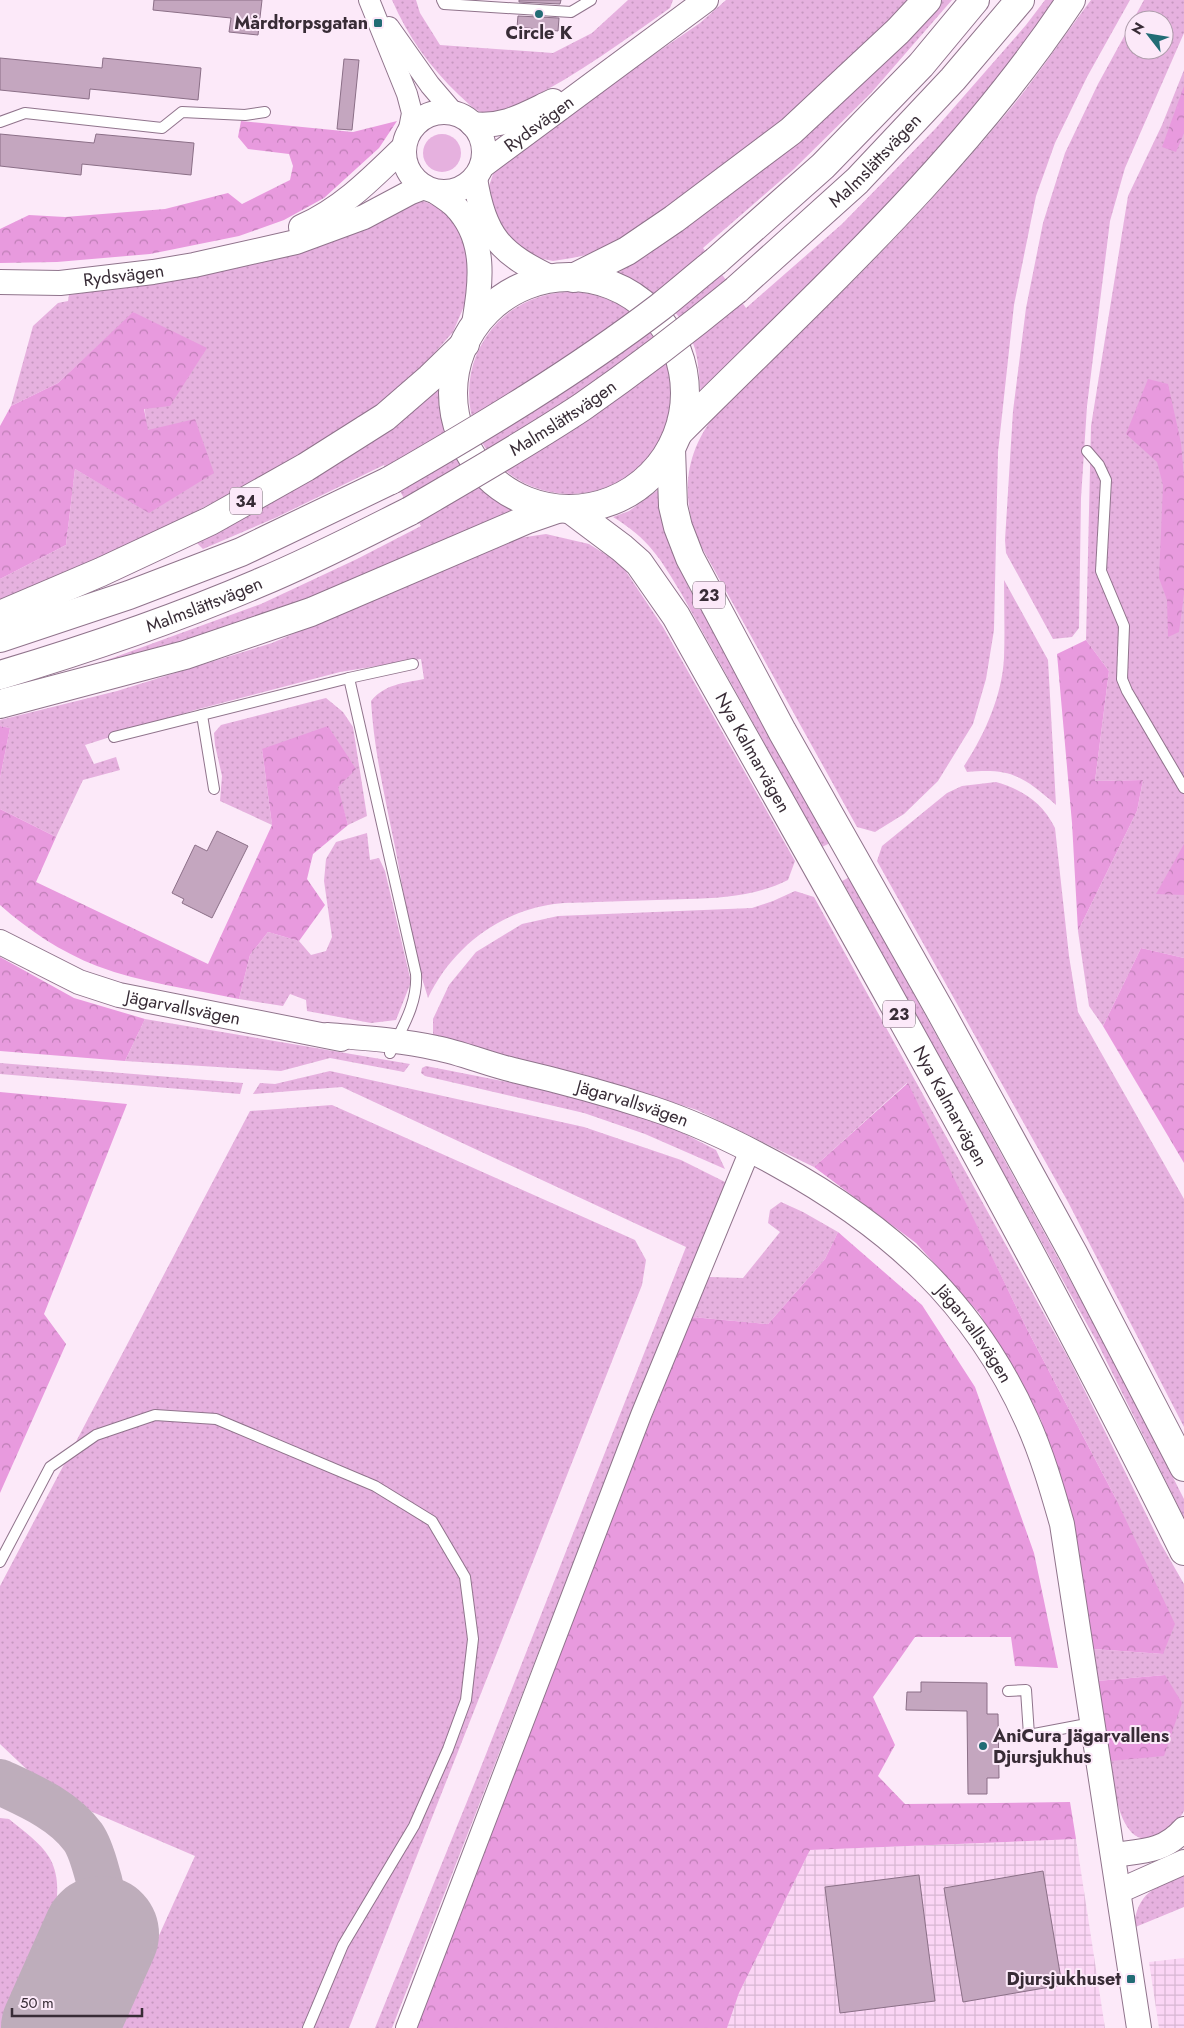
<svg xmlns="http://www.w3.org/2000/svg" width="1184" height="2028" font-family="Jost,sans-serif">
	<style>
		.industrial { fill: url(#industrial-grid) }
		.grass { fill: url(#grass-dots); fill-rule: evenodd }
		.forest { fill: url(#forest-crowns) }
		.green { fill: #e6b1df }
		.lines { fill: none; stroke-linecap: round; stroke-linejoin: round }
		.taxiway { stroke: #beadbb; stroke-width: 46 }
		.runway { stroke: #beadbb; stroke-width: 116 }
		.building { fill: #c4a6bf; stroke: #8b6f87 }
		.service-casing { stroke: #90748c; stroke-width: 12 }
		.minor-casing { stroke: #90748c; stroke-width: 22 }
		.tertiary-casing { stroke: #90748c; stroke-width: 26 }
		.primary-casing { stroke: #90748c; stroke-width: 30 }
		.motorway-casing { stroke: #90748c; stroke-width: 30 }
		.service { stroke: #fff; stroke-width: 10 }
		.minor { stroke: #fff; stroke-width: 20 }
		.tertiary { stroke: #fff; stroke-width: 24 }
		.primary { stroke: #fff; stroke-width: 28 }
		.motorway { stroke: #fff; stroke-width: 28 }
		.motorway-bridge-casing { stroke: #90748c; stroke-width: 30; stroke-linecap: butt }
		.motorway-bridge { stroke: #fff; stroke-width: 28 }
		.poi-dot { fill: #226c75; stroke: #fce9f9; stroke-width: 2 }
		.labels { text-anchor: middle; stroke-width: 4; stroke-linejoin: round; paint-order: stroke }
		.shield { fill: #fce9f9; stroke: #736570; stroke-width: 1 }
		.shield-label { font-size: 16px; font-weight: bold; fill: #382c36 }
		.poi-label { font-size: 18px; font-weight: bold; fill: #382c36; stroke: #fce9f9; text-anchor: end }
		.street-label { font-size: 18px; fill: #382c36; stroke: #fce9f9 }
	</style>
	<defs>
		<pattern id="industrial-grid" width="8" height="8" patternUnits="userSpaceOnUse" patternTransform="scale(1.25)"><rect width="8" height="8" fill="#fbd5f5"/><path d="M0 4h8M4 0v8" fill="none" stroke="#d8b7d3"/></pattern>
		<pattern id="grass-dots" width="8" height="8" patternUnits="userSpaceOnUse" patternTransform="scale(1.25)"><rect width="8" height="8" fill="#e6b1df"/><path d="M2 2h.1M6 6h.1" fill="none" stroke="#c698c0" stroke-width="1.8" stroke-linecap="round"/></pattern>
		<pattern id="forest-crowns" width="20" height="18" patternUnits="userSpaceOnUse" patternTransform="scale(1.25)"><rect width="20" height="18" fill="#e89ade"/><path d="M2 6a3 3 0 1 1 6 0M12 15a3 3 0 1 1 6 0" fill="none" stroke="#bd7eb5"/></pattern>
	</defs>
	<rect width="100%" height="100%" fill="#fce9f9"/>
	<g class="industrial">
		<polygon points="1076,1839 1105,2028 727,2028 739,1993 810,1850"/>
		<polygon points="1184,1958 1184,2028 1159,2028 1149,1962"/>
	</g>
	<g class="grass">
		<path d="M 392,0 L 416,0 L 420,13 L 440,45 L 553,53 L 592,33 L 628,0 L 673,0 L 670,8 C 623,41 578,75 527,100 C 515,106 501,114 487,113 C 476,113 467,102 459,95 C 430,67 408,37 392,0 Z"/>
		<polygon points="726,0 907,0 859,53 759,141 701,185 610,246 591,254 572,258 553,261 533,257 504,237 486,195 494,171 503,158 700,23"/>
		<path d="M 942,0 L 952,0 L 871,93 L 794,169 L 703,248 L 746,308 L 842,224 L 936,128 L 1026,25 L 1045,0 L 1061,0 L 924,173 L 701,395 C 699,380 699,363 695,349 C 683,308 653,291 618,273 L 780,155 L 928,16 Z"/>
		<path d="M 1091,0 L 1130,0 L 1087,77 L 1055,143 L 1036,196 L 1014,305 L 998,452 L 994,630 L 986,679 L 973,724 L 938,781 L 904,814 L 875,832 L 857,827 L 696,537 C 680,486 687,448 721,407 C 821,315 918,220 1005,115 C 1036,79 1062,38 1091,0 Z"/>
		<path d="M 1144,0 L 1184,0 L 1184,33 L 1125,168 L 1110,221 L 1087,406 L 1081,498 L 1079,628 L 1072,637 L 1053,639 L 1006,553 L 1005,540 L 1013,411 L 1026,308 L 1043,223 L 1065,153 L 1098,84 ZM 1134,20 L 1164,20 L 1164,50 L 1134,50 Z"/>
		<polygon points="1184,70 1184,958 1141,948 1103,1026 1089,1006 1078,931 1137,811 1143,780 1095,781 1109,671 1086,640 1091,426 1128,196 1162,125"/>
		<polygon points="420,200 450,211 470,249 473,285 453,332 407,384 356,422 243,487 121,550 0,601 0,579 66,545 75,469 149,512 147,430 134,312 58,383 11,406 33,326 58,303 68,301 69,295 118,288"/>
		<circle cx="570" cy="393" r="101"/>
		<path d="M 440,382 C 441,438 461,484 513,511 L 263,621 L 63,676 L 261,604 L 357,559 L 421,526 L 384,465 L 275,518 L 203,549 L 197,543 L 268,502 Z"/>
		<path d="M 658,490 C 661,530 672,553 689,588 L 830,843 L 822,847 L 681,593 C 660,558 649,539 613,517 L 629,511 Z"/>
		<path d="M 546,534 L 589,544 L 621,564 L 663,627 L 795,861 L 788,880 C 756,896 722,898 687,899 C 657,900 626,901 596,902 C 582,903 567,902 554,904 C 498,912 452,948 428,998 C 413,951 405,901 396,852 C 386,802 374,752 371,701 C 385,684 404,683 424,679 L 421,659 L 340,672 L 195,710 L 85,745 L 94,764 L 116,757 L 120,770 L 83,780 L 56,837 L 0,809 L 0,778 L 10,728 L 0,726 L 0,720 L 117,691 L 272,643 L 512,539 Z"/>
		<path d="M 1004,580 L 1048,660 L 1056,805 C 1023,776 1011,768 967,772 L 964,766 C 985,734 1002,696 1004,658 C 1005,632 1004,606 1004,580 Z"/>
		<polygon points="326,698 343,712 353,727 367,816 348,825 337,787 262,749 272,825 220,801 222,776 215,745 214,733 221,725"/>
		<path d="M 996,782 C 1023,790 1042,802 1055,828 L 1069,956 L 1078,1012 L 1184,1199 L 1184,1427 L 1068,1202 L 877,861 L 882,846 L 947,793 L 962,786 Z"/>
		<polygon points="367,833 370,860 379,858 385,871 411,982 396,1020 371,1023 307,1011 306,1000 290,994 283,1006 239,999 250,955 268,932 299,941 311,955 326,951 332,937 324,881 326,859 336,842"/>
		<polygon points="850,877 1105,1344 1184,1499 1184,1518 1098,1344 842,881"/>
		<path d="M 795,891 L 814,897 L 1070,1361 L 1161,1544 L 1184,1584 L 1184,1811 C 1175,1826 1172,1828 1156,1836 C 1120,1853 1113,1783 1110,1761 L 1165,1675 L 1097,1681 L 1093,1649 L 1163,1654 L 1116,1499 L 1027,1329 L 907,1083 L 814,1167 L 697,1110 L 582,1074 L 442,1044 L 433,1035 L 433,1019 L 449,985 L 476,952 L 522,924 L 558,916 L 752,908 L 773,901 Z"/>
		<polygon points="145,1019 410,1064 404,1072 330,1058 281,1071 125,1061"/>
		<polygon points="0,1063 243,1083 240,1094 0,1074"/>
		<polygon points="426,1066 523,1085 610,1106 677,1130 716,1150 725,1169 645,1134 584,1113 425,1076 421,1073 422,1068"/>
		<polygon points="330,1071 584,1127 681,1160 727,1183 583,1538 392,2028 375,2028 477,1777 686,1247 342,1087 253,1094 260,1083 275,1084"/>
		<polygon points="332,1105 635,1240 646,1260 642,1285 349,2028 117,2028 195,1856 55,1796 0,1744 0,1586 250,1111"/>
		<polygon points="781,1202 803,1212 838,1232 825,1259 768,1324 692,1317 709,1277 743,1278 780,1232 768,1223 770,1210"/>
		<path d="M 0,1818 L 9,1819 C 21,1829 41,1843 49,1857 C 59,1873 59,1896 54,1913 L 2,2028 L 0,2028 Z"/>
		<path d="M 1184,1875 L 1184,1907 L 1133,1928 C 1139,1891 1152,1889 1184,1875 Z"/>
	</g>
	<g class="forest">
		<polygon points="1184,86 1184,133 1176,152 1162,147"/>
		<polygon points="241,121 353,132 397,121 379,148 324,198 284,220 239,236 150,254 57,262 0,263 0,229 29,215 65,217 165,209 228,193 242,204 290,180 293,166 289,154 248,149 238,137"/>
		<polygon points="133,312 207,348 170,406 144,409 148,430 195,419 214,473 149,513 75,469 66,545 0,579 0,426 11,406 58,383"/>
		<polygon points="1148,379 1168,384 1181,443 1184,478 1184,594 1179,632 1168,637 1167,600 1159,578 1163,485 1157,462 1126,434"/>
		<polygon points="1086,640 1109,671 1095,781 1143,780 1137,811 1078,931 1072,823 1057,654"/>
		<polygon points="0,726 10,728 0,778"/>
		<path d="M 328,726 L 356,769 L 338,787 L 348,825 L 313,854 L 307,879 L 325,905 L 299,941 L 268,932 L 250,955 L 239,999 C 192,989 142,983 97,966 C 61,952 28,930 0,905 L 0,809 L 56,837 L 36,882 L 208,964 L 272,825 L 262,749 Z"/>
		<polygon points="1184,844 1184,895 1156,894"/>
		<polygon points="1141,948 1184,958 1184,1163 1103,1026"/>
		<polygon points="0,957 74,998 145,1019 125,1061 0,1051"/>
		<polygon points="908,1083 1027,1329 1116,1499 1175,1624 1163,1654 1093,1649 1057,1473 1041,1420 1010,1364 979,1313 916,1243 814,1167"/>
		<polygon points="0,1092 127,1104 44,1314 66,1344 0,1493"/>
		<polygon points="838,1232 922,1305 975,1387 1034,1553 1058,1668 1015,1666 1011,1637 915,1637 873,1697 895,1745 878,1776 905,1804 1070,1802 1076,1839 810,1850 739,1993 727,2028 412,2028 619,1499 692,1317 768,1324 825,1259"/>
		<polygon points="1165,1675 1182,1703 1164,1756 1110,1761 1097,1681"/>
	</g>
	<circle class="green" cx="442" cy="153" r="19"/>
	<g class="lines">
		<path class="taxiway" d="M 0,1782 C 30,1796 63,1810 83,1837 C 90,1847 94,1862 97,1873 C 104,1895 105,1912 101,1934"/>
		<polyline class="runway" points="59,2028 101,1934"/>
	</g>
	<g class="building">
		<polygon points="154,0 262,0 258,35 229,32 231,18 153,10"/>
		<polygon points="519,0 561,0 560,4 519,2"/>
		<polygon points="518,16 559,18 558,31 517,27"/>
		<polygon points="0,58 102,68 103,58 201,68 198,100 90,89 89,99 0,90"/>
		<polygon points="344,59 359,60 352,130 337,129"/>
		<polygon points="0,134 94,143 96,134 194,143 191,175 82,164 81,175 0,166"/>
		<polygon points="217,831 248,846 212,918 182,903 184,899 172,893 195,845 207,851"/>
		<polygon points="921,1682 987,1683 987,1714 998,1714 999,1778 987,1778 987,1794 968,1794 967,1711 906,1710 907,1692 921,1692"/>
		<polygon points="1043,1871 1062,1985 963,2002 944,1888"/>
		<polygon points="919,1875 935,2001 840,2013 825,1887"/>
	</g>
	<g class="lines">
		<g class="service-casing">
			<g id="service">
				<polyline points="442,0 444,4 571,12 591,0"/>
				<polyline points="0,122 25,113 162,128 182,112 245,115 265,112"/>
				<polyline points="1087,451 1099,465 1106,480 1101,571 1124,626 1122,679 1127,691 1184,788"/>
				<polyline points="349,678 413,664"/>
				<polyline points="202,715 214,789"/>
				<path d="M 114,737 L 349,678 L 416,974 C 418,1003 402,1028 390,1053"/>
				<polyline points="0,1562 50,1467 96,1435 155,1415 216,1419 375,1486 432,1521 465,1577 473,1639 466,1700 448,1749 414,1826 343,1945 308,2028"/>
				<polyline points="1008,1691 1026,1690 1029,1735 1092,1723"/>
			</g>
		</g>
		<g class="minor-casing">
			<g id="minor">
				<polyline points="369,0 407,94 412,113 408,134"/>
				<polyline points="389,27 430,85 454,113"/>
				<polyline points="406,2028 641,1415 750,1150"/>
			</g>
		</g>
		<g class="tertiary-casing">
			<g id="tertiary">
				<circle cx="444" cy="152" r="40"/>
				<path d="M 472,124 C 504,128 525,114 553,101"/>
				<path id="s1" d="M 482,166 L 706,0"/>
				<path d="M 475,178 C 484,237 501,254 554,279"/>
				<path d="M 436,192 C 442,196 450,201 455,206 C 489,241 480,287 473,330"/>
				<path d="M 301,227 C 342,209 372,178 404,147"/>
				<path id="s2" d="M 0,282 L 60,283 L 153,272 L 194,265 L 296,242 L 364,217 L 411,192 L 424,187"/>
				<path id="s3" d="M 0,942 L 79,982 L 119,995 L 341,1039"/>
				<path id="s4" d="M 327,1035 C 364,1038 400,1040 436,1048 C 462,1053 487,1064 513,1070 C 560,1081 605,1093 651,1108 C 694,1122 736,1142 776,1164 C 889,1226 974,1302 1027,1421 C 1042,1454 1052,1489 1062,1524 L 1139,2028"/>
				<path d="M 1114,1855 C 1142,1851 1164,1852 1184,1829"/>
				<polyline points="1119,1891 1184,1862"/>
			</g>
		</g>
		<g class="primary-casing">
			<g id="primary">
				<circle cx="569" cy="393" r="116"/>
				<polyline points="671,449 673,506 678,527 690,558 782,731 942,1014 1073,1253 1184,1467"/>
				<path id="s5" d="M 570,509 L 622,548 L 639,563 L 676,616 C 849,925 1027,1233 1184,1551"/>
			</g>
		</g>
		<g class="motorway-casing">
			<g id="motorway">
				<polyline points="716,261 823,166 921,65 975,0"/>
				<polyline points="573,278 627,251 674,219 791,131 898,31 927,0"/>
				<path id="s6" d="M 736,290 L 857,181 L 953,79 L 1020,0"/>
				<path d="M 679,432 C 816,295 963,163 1071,0"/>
				<polyline points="0,615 101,572 210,521 306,467 385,417 430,378 465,344"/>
				<polyline points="0,638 129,595 241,552 391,480"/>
				<path id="s7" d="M 0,675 C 87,649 175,619 259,583 C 310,562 360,536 410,511"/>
				<polyline points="0,704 185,655 311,612 528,519 557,509"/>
			</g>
		</g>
		<use href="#service" class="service"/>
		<use href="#minor" class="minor"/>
		<use href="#tertiary" class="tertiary"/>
		<use href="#primary" class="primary"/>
		<use href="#motorway" class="motorway"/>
		<g class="motorway-bridge-casing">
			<g id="motorway-bridge">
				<path d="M 391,480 C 483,427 575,372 660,307 C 679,292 697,276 716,261"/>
				<path id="s8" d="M 410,511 C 468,477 526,444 582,407 C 635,370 686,331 736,290"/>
			</g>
		</g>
		<use href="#motorway-bridge" class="motorway-bridge"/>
	</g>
	<g class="poi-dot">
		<circle cx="539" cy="14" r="5"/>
		<rect x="373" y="18" width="10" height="10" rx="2.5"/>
		<circle cx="983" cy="1746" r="5"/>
		<rect x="1126" y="1974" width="10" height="10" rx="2.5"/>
	</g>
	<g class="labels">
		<g class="shield">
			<rect x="230" y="487.5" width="32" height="27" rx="4"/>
			<rect x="693" y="581.5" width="32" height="27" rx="4"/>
			<rect x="883" y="1000.5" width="32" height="27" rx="4"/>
		</g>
		<g class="shield-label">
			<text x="246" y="507">34</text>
			<text x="709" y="601">23</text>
			<text x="899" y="1020">23</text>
		</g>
		<g class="poi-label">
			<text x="368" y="29">Mårdtorpsgatan</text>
			<text x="539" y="39" text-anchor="middle">Circle K</text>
			<text x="993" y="1742" text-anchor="start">AniCura Jägarvallens<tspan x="993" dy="21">Djursjukhus</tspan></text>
			<text x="1121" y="1985">Djursjukhuset</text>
		</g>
		<g class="street-label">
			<text dy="6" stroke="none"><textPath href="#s1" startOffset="71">Rydsvägen</textPath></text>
			<text dy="6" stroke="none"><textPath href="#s6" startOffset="190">Malmslättsvägen</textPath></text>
			<text dy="6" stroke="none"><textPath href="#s2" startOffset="124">Rydsvägen</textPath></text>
			<text dy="6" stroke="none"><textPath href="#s8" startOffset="179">Malmslättsvägen</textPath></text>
			<text dy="6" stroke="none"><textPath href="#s7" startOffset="216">Malmslättsvägen</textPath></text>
			<text dy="6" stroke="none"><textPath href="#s5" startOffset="309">Nya Kalmarvägen</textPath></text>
			<text dy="6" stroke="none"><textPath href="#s3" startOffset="196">Jägarvallsvägen</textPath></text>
			<text dy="6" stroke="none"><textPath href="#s4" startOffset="314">Jägarvallsvägen</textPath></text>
			<text dy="6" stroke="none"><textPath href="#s5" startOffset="714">Nya Kalmarvägen</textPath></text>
			<text dy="6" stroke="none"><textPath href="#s4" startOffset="734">Jägarvallsvägen</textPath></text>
		</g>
	</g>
	<g transform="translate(1149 35) rotate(301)"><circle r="24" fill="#fce9f9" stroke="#ae9dab"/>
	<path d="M0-4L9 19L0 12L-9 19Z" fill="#226c75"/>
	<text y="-8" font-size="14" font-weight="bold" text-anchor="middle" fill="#382c36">N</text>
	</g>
	<path d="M12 2008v8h130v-8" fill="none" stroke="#382c36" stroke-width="2.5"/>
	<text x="20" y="2008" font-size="15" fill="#382c36" stroke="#fce9f9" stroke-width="4" paint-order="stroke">50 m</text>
</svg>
